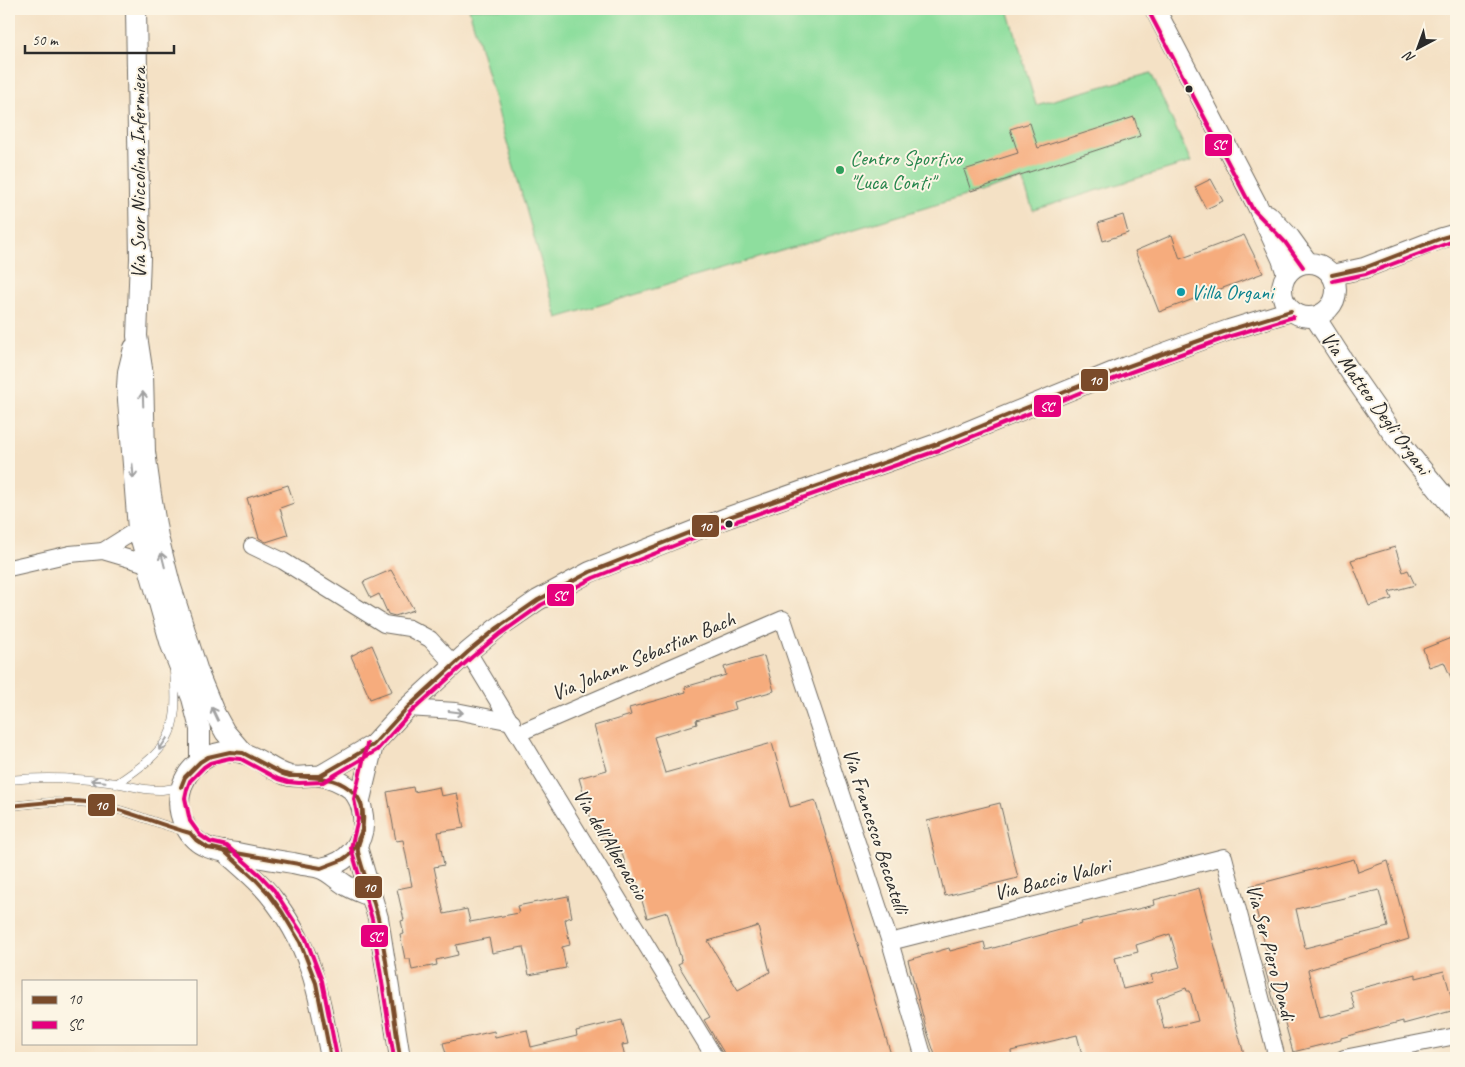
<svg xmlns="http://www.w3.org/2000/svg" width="1465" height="1067" font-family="Caveat,sans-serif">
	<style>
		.green { fill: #8ede9e; stroke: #5c8464 }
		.building { fill: #f6ac7d; fill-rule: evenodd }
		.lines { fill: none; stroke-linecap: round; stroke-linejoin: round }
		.service-casing { stroke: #716b61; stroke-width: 9 }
		.minor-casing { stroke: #716b61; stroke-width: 18 }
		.tertiary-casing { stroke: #716b61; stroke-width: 22 }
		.service { stroke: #fff; stroke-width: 8 }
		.minor { stroke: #fff; stroke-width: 16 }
		.tertiary { stroke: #fff; stroke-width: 20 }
		.bus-1-casing { stroke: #fcf5e5; stroke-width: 8 }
		.bus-2-casing { stroke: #fcf5e5; stroke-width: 8 }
		.bus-1 { stroke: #7a4b2a; stroke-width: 4 }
		.bus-2 { stroke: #e5007d; stroke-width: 4 }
		.oneway { stroke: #a0a0a0 }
		.bus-dot { fill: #2b2b2b; stroke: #fcf5e5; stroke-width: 2 }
		.leisure-dot { fill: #2e9e5b; stroke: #fcf5e5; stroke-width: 2 }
		.culture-dot { fill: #0f9aa8; stroke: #fcf5e5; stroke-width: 2 }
		.labels { text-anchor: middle; stroke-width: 4; stroke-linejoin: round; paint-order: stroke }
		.leisure-label { font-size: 21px; fill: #27864d; stroke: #fcf5e5; text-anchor: start }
		.street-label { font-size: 21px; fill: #2b2b2b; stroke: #fcf5e5 }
		.culture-label { font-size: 21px; fill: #0d838f; stroke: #fcf5e5; text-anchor: start }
		.line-badge { stroke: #fcf5e5; stroke-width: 2 }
		.badge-label { font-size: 14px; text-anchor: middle; font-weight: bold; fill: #fff }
	</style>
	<rect width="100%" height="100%" fill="#fcf5e5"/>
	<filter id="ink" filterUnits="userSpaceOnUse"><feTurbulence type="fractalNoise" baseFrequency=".02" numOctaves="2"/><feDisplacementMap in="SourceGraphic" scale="10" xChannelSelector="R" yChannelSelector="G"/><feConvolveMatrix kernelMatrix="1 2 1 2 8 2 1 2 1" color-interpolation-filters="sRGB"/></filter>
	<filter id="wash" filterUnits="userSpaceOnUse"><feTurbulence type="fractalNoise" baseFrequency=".0096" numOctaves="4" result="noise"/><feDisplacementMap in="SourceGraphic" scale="20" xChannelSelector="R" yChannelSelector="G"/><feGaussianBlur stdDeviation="1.12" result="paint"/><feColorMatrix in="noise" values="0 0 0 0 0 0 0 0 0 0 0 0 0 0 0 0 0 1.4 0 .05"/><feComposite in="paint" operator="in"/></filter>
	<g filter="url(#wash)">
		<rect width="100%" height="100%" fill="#f4e1c5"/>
		<polygon class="green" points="469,9 1008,9 1036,105 1151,73 1191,162 1033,210 1022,179 557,318"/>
		<g id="blocks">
			<g class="building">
				<polygon points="1134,117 1140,136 971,191 964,170 1018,153 1010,129 1030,123 1038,148"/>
				<polygon points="1211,179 1223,201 1206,209 1195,187"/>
				<polygon points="1123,215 1128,233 1103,241 1098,223"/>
				<polygon points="1172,235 1180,259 1244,235 1263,273 1159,312 1135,251"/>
				<polygon points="288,485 294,503 280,508 288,535 266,542 259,538 247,498"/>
				<polygon points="1395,547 1403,572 1408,570 1415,585 1389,592 1392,599 1369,606 1351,560"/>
				<polygon points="391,570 414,610 395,616 388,614 379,594 371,598 363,582"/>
				<polygon points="1456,636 1456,689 1444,662 1429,667 1423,649"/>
				<polygon points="372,645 392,691 370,699 351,656"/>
				<path d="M 764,656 L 774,691 L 734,702 L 736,709 L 696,720 L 697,724 L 654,737 L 665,773 L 772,743 L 790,807 L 815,800 L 892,1058 L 725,1058 L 724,1053 L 704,1020 L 710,1017 L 678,964 L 682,962 L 667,912 L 647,918 L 636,880 L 631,882 L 620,847 L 610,849 L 590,816 L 579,778 L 607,770 L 594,726 L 631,715 L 629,708 L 686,692 L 685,687 L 726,675 L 724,667 ZM 758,926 L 770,972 L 738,990 L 708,941 Z"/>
				<polygon points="413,787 414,792 439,787 441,796 457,793 464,828 438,832 444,865 434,867 444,914 467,909 470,922 519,913 517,906 568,896 572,917 565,919 570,945 562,947 566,968 529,975 523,947 492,953 489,938 456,945 458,955 436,960 437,965 412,970 410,959 405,959 400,935 404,934 401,921 404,920 397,889 412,886 403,840 396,841 387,792"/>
				<polygon points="1000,803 1018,878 945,896 927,821"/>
				<path d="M 1354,859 L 1358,872 L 1388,861 L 1409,939 L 1308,970 L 1320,1018 L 1355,1009 L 1350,991 L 1416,974 L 1416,978 L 1444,971 L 1455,1010 L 1403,1024 L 1403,1021 L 1341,1038 L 1341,1040 L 1293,1052 L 1283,1016 L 1278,1017 L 1264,965 L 1270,964 L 1250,886 ZM 1379,890 L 1388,927 L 1305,948 L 1296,909 Z"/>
				<path d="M 1199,888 L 1245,1058 L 1083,1058 L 1077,1035 L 1011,1051 L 1012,1058 L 936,1058 L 926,1028 L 908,960 L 949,948 L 950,951 L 984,942 L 986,950 L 1082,924 L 1081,922 L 1155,905 L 1154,900 ZM 1170,934 L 1180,967 L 1151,975 L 1153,982 L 1123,989 L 1115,958 L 1138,952 L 1136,945 ZM 1186,988 L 1187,991 L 1190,991 L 1198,1021 L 1164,1029 L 1157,999 Z"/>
				<polygon points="622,1020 628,1044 622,1045 625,1058 447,1058 443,1043 494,1031 495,1037 527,1030 531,1047 577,1036 576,1031"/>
			</g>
		</g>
	</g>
	<g filter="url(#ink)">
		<use href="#blocks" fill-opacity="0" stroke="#716b61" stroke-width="1"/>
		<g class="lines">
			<g class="service-casing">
				<g id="service">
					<path d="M 9,780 C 45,776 80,778 116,783 C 131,786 147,791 162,790 C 168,789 175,788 181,787"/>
					<path d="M 116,784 C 168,749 180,736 174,672"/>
					<path d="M 9,806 C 41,803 73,798 104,806 C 132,812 157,824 185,831"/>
				</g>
			</g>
			<g class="minor-casing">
				<g id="minor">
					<polyline points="252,546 283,561 384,624 409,628 430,639 454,665"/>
					<polyline points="103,551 138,529"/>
					<polyline points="9,568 70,554 103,551 147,564"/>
					<polyline points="468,652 715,1058"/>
					<polyline points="407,708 456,711 512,722"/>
					<polyline points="519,733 783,619 890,942 924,1058"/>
					<polyline points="890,942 1224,857 1277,1058"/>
					<polyline points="1344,1058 1456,1036"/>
				</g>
			</g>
			<g class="tertiary-casing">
				<g id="tertiary">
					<polyline points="136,9 140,258 137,336 143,375 145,452 151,495 158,537 170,584 200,678 214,712 225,732 243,753"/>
					<polyline points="1155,9 1257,205 1282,259 1287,274"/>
					<polyline points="1268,215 1290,238 1308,263"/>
					<circle cx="1309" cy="290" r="27"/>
					<polyline points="1332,275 1364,268 1442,238 1456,234"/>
					<polyline points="1315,317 1353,376 1396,438 1456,511"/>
					<polyline points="134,348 128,372 127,387 138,529 171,645 192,698 200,729 200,762"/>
					<polyline points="320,776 373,745 407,708 468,652 496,629 538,600 590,572 729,517 940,443 1126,367 1229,330 1291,311"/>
					<polyline points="360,800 373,745"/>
					<polyline points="357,847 378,918 400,1058"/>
					<path d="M 224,851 C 239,865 256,878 269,894 C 312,946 319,995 331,1058"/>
					<path d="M 321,868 C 347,864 366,843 363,816 C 362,805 359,797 351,789 C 342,782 331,777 320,776 C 310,775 300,778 290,776 C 273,772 259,757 242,753 C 213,746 185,766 180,794 C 176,814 188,840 207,847 C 216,851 227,852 237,853 C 256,857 274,860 293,863 C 301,865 311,866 319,868 C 329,871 336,879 344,884 C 353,890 363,893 372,897"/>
				</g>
			</g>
			<use href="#service" class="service"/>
			<use href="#minor" class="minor"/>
			<use href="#tertiary" class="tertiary"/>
			<g class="bus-1-casing">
				<g id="bus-1">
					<polyline points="1332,275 1364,268 1442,238 1456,234"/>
					<path d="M 283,774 C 309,780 334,772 355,794 C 366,805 364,823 361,837 C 359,842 357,846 358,852 C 363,874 373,896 378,918 C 388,964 393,1011 400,1058"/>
					<polyline points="181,787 185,777 200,762 208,757 230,752 243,753 281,773 290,776 320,776 373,745 407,708 468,652 496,629 538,600 590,572 729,517 940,443 1126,367 1229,330 1291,311"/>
					<path d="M 9,806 C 34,804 61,799 86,802 C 120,807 156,824 190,833"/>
					<polyline points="190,833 196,840 208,848 321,868 342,860 349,855 355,847 362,830 362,808"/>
					<polyline points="212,848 224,851 256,880 269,894 282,912 300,942 316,983 331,1058"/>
				</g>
			</g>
			<g class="bus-2-casing">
				<g id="bus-2">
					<polyline points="1149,12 1252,208 1285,242 1303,267"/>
					<polyline points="1333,281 1366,274 1456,240"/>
					<polyline points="367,744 354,799 358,819 351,848 372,919 394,1058"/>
					<polyline points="337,1057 322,981 306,939 296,924 274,890 260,875 227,846 210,842 200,835 190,821 185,798 187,789 190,781 204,767 210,763 221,760 230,758 241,759 278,779 288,782 299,783 323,782 377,750 411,712 472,657 500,634 541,605 593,578 731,523 942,449 1128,373 1231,336 1293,317"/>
				</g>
			</g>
			<use href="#bus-1" class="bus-1"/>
			<use href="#bus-2" class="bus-2"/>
		</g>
		<defs><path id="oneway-shaft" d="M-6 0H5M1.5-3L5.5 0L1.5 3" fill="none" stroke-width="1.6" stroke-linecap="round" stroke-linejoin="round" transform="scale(1.25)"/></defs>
		<g class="oneway">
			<use href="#oneway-shaft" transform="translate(143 399) rotate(-92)"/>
			<use href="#oneway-shaft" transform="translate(133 471) rotate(85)"/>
			<use href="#oneway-shaft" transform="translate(163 560) rotate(-104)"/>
			<use href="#oneway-shaft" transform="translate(456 712) rotate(7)"/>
			<use href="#oneway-shaft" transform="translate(215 714) rotate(-115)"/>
			<use href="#oneway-shaft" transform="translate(163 744) rotate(124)"/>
			<use href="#oneway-shaft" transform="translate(98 781) rotate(-174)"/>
		</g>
	</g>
	<g class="bus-dot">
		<circle cx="1189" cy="89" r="4.5"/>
		<circle cx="729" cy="524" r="4.5"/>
	</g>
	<circle class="leisure-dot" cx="840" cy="170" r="5"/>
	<circle class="culture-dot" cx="1181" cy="292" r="5"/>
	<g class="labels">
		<g class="leisure-label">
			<text x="850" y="165">Centro Sportivo<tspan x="850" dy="24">"Luca Conti"</tspan></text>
		</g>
		<g class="street-label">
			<text transform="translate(138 173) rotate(-90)" y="7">Via Suor Niccolina Infermiera</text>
			<text transform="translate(1376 403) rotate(54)" y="7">Via Matteo Degli Organi</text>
			<text transform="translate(643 656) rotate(-23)" y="7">Via Johann Sebastian Bach</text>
			<text transform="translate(876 831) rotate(72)" y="7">Via Francesco Beccatelli</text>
			<text transform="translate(611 844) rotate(59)" y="7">Via dell'Alberaccio</text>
			<text transform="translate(1052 879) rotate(-14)" y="7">Via Baccio Valori</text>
			<text transform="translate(1271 952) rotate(75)" y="7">Via Ser Piero Dondi</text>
		</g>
		<g class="culture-label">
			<text x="1191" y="299">Villa Organi</text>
		</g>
	</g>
	<g class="line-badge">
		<rect x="1204" y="133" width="29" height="24" rx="5" fill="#e5007d"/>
		<rect x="1080" y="368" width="29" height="24" rx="5" fill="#7a4b2a"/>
		<rect x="1033" y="394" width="29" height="24" rx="5" fill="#e5007d"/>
		<rect x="691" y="514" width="29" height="24" rx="5" fill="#7a4b2a"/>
		<rect x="546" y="583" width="29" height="24" rx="5" fill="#e5007d"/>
		<rect x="87" y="793" width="29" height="24" rx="5" fill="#7a4b2a"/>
		<rect x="354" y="875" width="29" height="24" rx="5" fill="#7a4b2a"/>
		<rect x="360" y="924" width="29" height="24" rx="5" fill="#e5007d"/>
	</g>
	<g class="badge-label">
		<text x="1219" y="149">SC</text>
		<text x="1095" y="385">10</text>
		<text x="1047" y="411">SC</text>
		<text x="705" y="531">10</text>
		<text x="560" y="600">SC</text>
		<text x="101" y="810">10</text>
		<text x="369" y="892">10</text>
		<text x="375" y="941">SC</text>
	</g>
	<rect width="1465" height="1067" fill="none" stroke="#fcf5e5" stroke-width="30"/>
	<rect x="22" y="980" width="175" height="65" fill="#fcf5e5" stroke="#a8a49b"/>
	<rect x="32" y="996" width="25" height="8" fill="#7a4b2a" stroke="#a8a49b"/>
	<text x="68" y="1004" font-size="15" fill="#2b2b2b">10</text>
	<rect x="32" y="1021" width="25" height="8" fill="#e5007d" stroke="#a8a49b"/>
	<text x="68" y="1030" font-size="15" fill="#2b2b2b">SC</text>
	<g transform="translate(1418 48) rotate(221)" stroke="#fcf5e5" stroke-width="4" paint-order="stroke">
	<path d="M0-4L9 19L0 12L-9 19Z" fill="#2b2b2b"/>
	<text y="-8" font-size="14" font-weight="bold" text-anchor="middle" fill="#2b2b2b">N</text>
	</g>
	<path d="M25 45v8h149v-8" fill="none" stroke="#2b2b2b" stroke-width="2.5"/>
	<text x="32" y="45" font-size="15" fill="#2b2b2b" stroke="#fcf5e5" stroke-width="4" paint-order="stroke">50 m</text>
</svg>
